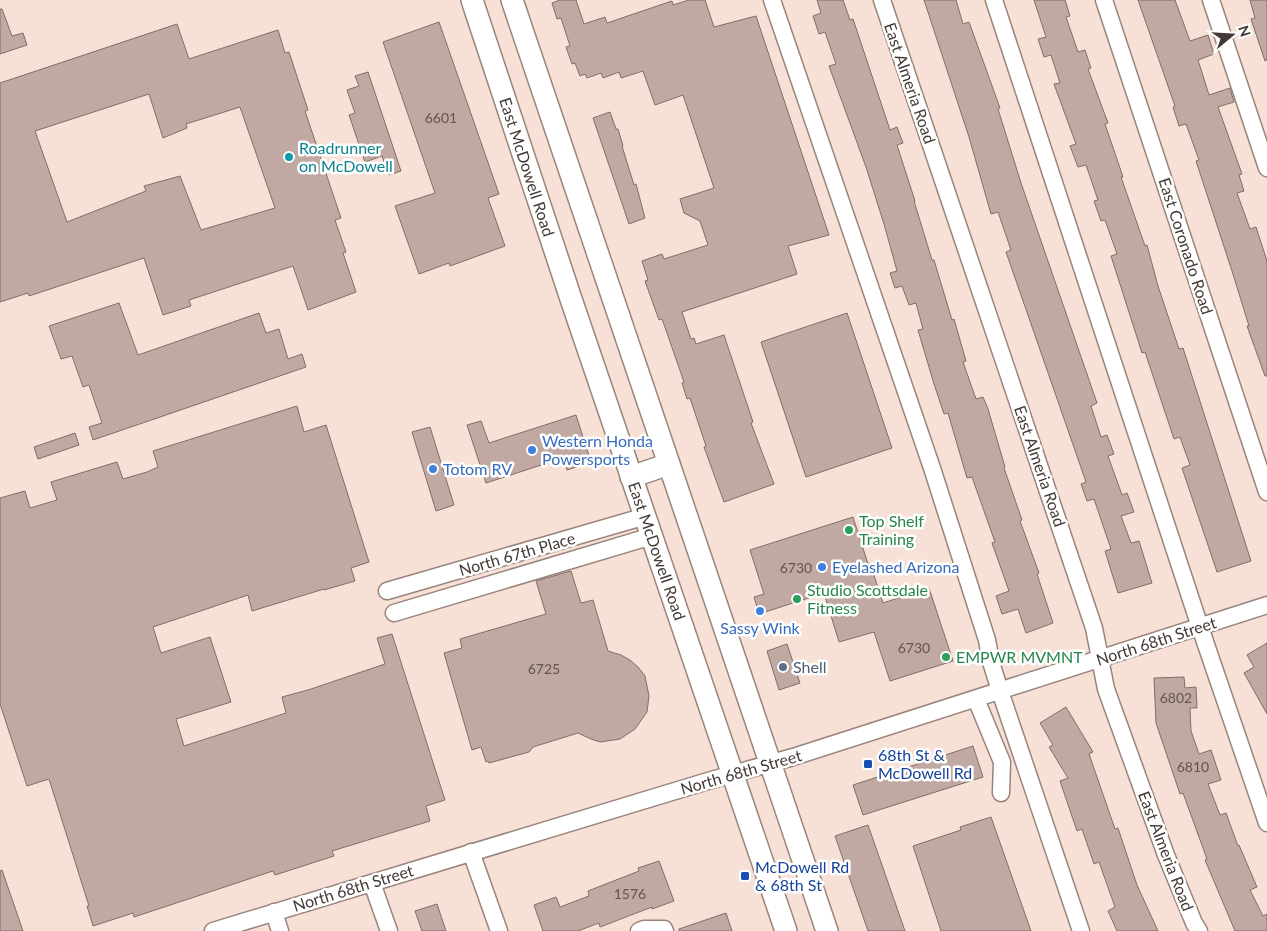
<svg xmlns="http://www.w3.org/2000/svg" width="1267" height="931" font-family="Lato,sans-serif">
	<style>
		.building { fill: #c0a9a2; stroke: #826d67; fill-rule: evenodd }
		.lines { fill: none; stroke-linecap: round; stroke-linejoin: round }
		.minor-casing { stroke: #99847b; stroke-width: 19 }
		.major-casing { stroke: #99847b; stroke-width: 24 }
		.minor { stroke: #fff; stroke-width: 16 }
		.major { stroke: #fff; stroke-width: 21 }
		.culture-dot { fill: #0f9aa8; stroke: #fff; stroke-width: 2 }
		.shop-dot { fill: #3f7fe0; stroke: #fff; stroke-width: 2 }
		.leisure-dot { fill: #2e9e5b; stroke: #fff; stroke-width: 2 }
		.service-dot { fill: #5c6f8a; stroke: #fff; stroke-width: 2 }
		.transit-dot { fill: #1a4fb4; stroke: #fff; stroke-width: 2 }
		.labels { text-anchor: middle; stroke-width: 5; stroke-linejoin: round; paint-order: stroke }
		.number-label { font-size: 14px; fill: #625550 }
		.street-label { font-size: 16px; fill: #423935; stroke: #fff }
		.culture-label { font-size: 16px; fill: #0d838f; stroke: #fff; text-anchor: start }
		.shop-label { font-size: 16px; fill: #366cbe; stroke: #fff; text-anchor: start }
		.leisure-label { font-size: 16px; fill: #27864d; stroke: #fff; text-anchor: start }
		.service-label { font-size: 16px; fill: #4e5e75; stroke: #fff; text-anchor: start }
		.transit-label { font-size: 16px; fill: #164399; stroke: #fff; text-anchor: start }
	</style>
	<rect width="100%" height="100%" fill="#f7e0d6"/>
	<g class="building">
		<polygon points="560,0 576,0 584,24 605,17 607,23 672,1 673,5 689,0 705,0 714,27 756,16 829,235 788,246 797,274 682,312 691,339 694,338 696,344 724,335 753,422 751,423 774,484 724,502 704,447 706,446 690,398 687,399 682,383 684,382 667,333 662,319 659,320 645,281 648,280 642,261 662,254 664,259 708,245 700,221 684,213 680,199 714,188 683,95 655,105 643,71 621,78 619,72 603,78 601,73 587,78 585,74 580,76 575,63 572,64 566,47 570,46 561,18 557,19 552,3"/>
		<polygon points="817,0 843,0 850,20 853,19 890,130 897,127 903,143 897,145 915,201 914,201 932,260 934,260 952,320 954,319 966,361 963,362 976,399 983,397 988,409 1005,467 1004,468 1022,520 1020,521 1039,573 1037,574 1053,623 1026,633 1018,609 1002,614 996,596 1009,591 992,543 995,542 972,477 967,478 948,413 944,414 934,384 918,330 923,329 916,303 909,305 902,286 895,288 890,273 897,271 884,224 866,167 829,66 836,64 825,32 819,34 813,16 821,13"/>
		<polygon points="924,0 956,0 963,24 969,22 1000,108 998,109 1021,183 1097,403 1091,406 1101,437 1107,435 1114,454 1108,456 1122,495 1127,493 1134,512 1121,516 1131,543 1139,541 1152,583 1118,593 1105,551 1111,549 1094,499 1087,501 1081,484 1086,482 1006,252 1011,250 998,212 991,214 969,137"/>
		<polygon points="1034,0 1065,0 1070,16 1066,17 1078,52 1085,50 1091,68 1088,69 1108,123 1105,124 1123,177 1121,177 1145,246 1147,245 1158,286 1179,349 1183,348 1251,561 1217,572 1182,468 1190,465 1180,437 1174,439 1145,352 1142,353 1111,256 1117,254 1105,220 1101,221 1094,201 1098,200 1086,165 1078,167 1070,146 1076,144 1054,84 1060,83 1051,55 1044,57 1038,39 1046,37"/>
		<polygon points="1138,0 1175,0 1190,41 1208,35 1214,54 1198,60 1209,95 1230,88 1234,102 1218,107 1242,174 1239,175 1244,191 1237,193 1250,229 1256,227 1267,261 1267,376 1265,376 1247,326 1249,326 1232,271 1196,161 1199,160 1186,124 1179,126 1173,107 1175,106"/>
		<polygon points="1250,0 1267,0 1267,60 1265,61 1251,19 1255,18"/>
		<polygon points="0,9 2,9 12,36 23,33 27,45 0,54"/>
		<polygon points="439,22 499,194 488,198 505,246 450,266 449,263 419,274 395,206 435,193 383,42"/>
		<path d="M 177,24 L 189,59 L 278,30 L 285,53 L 289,52 L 308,110 L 305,111 L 341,218 L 335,220 L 346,252 L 343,253 L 356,292 L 308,310 L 293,266 L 189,300 L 191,306 L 163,315 L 144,258 L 29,296 L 28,293 L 0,302 L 0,83 ZM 149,94 L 163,138 L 187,128 L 186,124 L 240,107 L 275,208 L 201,230 L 180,176 L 144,186 L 146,191 L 67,222 L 35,131 Z"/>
		<polygon points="368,72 401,171 389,175 382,156 365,162 349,115 355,113 347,90 359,86 355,76"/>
		<polygon points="610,112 616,129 618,129 623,146 622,146 634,185 636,184 645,218 629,224 593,118"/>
		<polygon points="119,303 138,355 259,313 266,333 279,329 288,359 302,354 306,367 93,440 89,427 102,423 89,385 83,387 72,356 61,359 49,326"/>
		<polygon points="847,313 892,448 806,477 761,342"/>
		<polygon points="297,406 304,432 326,425 369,562 351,568 355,581 324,590 324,589 252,611 248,595 153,627 161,653 210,637 231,702 176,719 184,746 286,713 282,697 308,690 385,664 377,638 392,634 445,800 426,806 430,821 332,851 334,856 275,875 273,871 134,917 133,913 93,926 87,906 89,906 49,779 27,786 0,704 0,498 25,491 30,508 57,500 51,482 117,462 123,479 147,472 158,467 153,451"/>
		<polygon points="576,415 591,462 567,470 563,458 486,483 467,425 481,421 489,443"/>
		<polygon points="430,427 454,505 436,511 412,432"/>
		<polygon points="75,433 79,445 38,459 34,447"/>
		<polygon points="853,517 868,564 870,563 883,603 929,588 953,661 890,681 874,632 839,642 824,593 759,614 754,597 764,594 750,550"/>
		<polygon points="571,571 581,603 593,600 608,651 621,655 630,660 638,667 645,676 649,696 647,712 635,729 620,739 600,742 591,739 578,733 533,747 529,752 489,763 488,761 486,762 481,747 472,750 444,653 462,648 460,639 546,614 536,581"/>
		<polygon points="1267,643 1267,714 1244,673 1254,667 1247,655"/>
		<polygon points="787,644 800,683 779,690 767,651"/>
		<polygon points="1184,677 1185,688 1196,687 1197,708 1190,708 1191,731 1199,754 1211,750 1221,780 1208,784 1220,815 1226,813 1238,846 1239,845 1257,887 1250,890 1263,916 1267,914 1267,931 1235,931 1205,860 1207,859 1183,793 1180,794 1156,723 1154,678"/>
		<polygon points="1066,707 1093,752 1089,754 1115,829 1118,828 1137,885 1158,931 1117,931 1108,911 1115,907 1099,862 1094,864 1082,829 1077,831 1060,781 1068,778 1049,747 1053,745 1040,723"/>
		<polygon points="973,746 983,777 863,815 853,785"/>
		<polygon points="991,817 1031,931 941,931 913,846 961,830 960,827"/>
		<polygon points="868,825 905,931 868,931 835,836"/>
		<polygon points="659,861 674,901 652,909 652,907 600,927 599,923 578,931 543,931 534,905 556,897 560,907 589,896 588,891 639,871 638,868"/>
		<polygon points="2,870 23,931 0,931 0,871"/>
		<polygon points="437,904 446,931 422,931 415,911"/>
		<polygon points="726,913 732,931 679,931 679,929"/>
	</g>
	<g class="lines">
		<g class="minor-casing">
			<g id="minor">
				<polyline points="772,0 932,468 987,640 991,662 1000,691 1081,931"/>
				<polyline points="882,0 1094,628 1106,689 1166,855 1194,923 1199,931"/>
				<polyline points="994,0 1200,627 1267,823"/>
				<polyline points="1104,0 1267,492"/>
				<polyline points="1211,0 1267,168"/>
				<polyline points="387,591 646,516"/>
				<polyline points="394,613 652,536"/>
				<polyline points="976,699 1002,762 1001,793"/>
				<polyline points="471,852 499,931"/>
				<polyline points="372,883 389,931"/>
				<polyline points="274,912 280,931"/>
				<polyline points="213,931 708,781 793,757 1267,605"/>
				<polyline points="639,931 644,929 664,929 665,931"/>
			</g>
		</g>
		<g class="major-casing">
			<g id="major">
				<polyline points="472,0 571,299 786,931"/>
				<polyline points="512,0 827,931"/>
				<polyline points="631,477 669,464"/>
			</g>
		</g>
		<use href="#minor" class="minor"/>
		<use href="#major" class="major"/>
	</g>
	<circle class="culture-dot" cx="289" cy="157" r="5"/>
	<g class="shop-dot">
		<circle cx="532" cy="450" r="5"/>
		<circle cx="433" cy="469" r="5"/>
		<circle cx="822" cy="567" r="5"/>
		<circle cx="760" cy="611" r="5"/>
	</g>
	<g class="leisure-dot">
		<circle cx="849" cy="530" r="5"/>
		<circle cx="797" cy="599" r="5"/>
		<circle cx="946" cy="657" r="5"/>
	</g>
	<circle class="service-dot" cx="783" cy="667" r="5"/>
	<g class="transit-dot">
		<rect x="863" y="759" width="10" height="10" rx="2.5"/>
		<rect x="740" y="871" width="10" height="10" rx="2.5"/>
	</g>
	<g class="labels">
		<g class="number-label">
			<text x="441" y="123">6601</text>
			<text x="796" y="573">6730</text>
			<text x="914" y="653">6730</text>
			<text x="544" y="674">6725</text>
			<text x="1176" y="703">6802</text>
			<text x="1193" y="772">6810</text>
			<text x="630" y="899">1576</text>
		</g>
		<g class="street-label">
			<text transform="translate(910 83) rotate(71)" y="6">East Almeria Road</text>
			<text transform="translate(527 167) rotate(72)" y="6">East McDowell Road</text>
			<text transform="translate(1186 246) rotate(72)" y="6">East Coronado Road</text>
			<text transform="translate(1040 466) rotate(71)" y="6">East Almeria Road</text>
			<text transform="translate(657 551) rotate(71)" y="6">East McDowell Road</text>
			<text transform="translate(517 554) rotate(-16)" y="6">North 67th Place</text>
			<text transform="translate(1156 641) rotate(-18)" y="6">North 68th Street</text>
			<text transform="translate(741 772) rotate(-16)" y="6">North 68th Street</text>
			<text transform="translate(1166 851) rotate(69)" y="6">East Almeria Road</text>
			<text transform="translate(353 888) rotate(-17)" y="6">North 68th Street</text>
		</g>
		<g class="culture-label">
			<text x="299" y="154">Roadrunner<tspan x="299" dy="18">on McDowell</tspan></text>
		</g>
		<g class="shop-label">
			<text x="542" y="447">Western Honda<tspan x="542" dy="18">Powersports</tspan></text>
			<text x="443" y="475">Totom RV</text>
			<text x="832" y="573">Eyelashed Arizona</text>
			<text x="760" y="634" text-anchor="middle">Sassy Wink</text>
		</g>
		<g class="leisure-label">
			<text x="859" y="527">Top Shelf<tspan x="859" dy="18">Training</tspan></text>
			<text x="807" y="596">Studio Scottsdale<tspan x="807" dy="18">Fitness</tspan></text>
			<text x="956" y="663">EMPWR MVMNT</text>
		</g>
		<g class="service-label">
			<text x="793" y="673">Shell</text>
		</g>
		<g class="transit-label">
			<text x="878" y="761">68th St &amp;<tspan x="878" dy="18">McDowell Rd</tspan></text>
			<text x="755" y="873">McDowell Rd<tspan x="755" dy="18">&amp; 68th St</tspan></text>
		</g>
	</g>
	<g transform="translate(1232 35) rotate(72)" stroke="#ffffff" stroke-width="4" paint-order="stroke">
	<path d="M0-4L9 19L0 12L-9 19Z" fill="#423935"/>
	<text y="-8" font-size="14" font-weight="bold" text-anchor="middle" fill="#423935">N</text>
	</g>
</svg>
